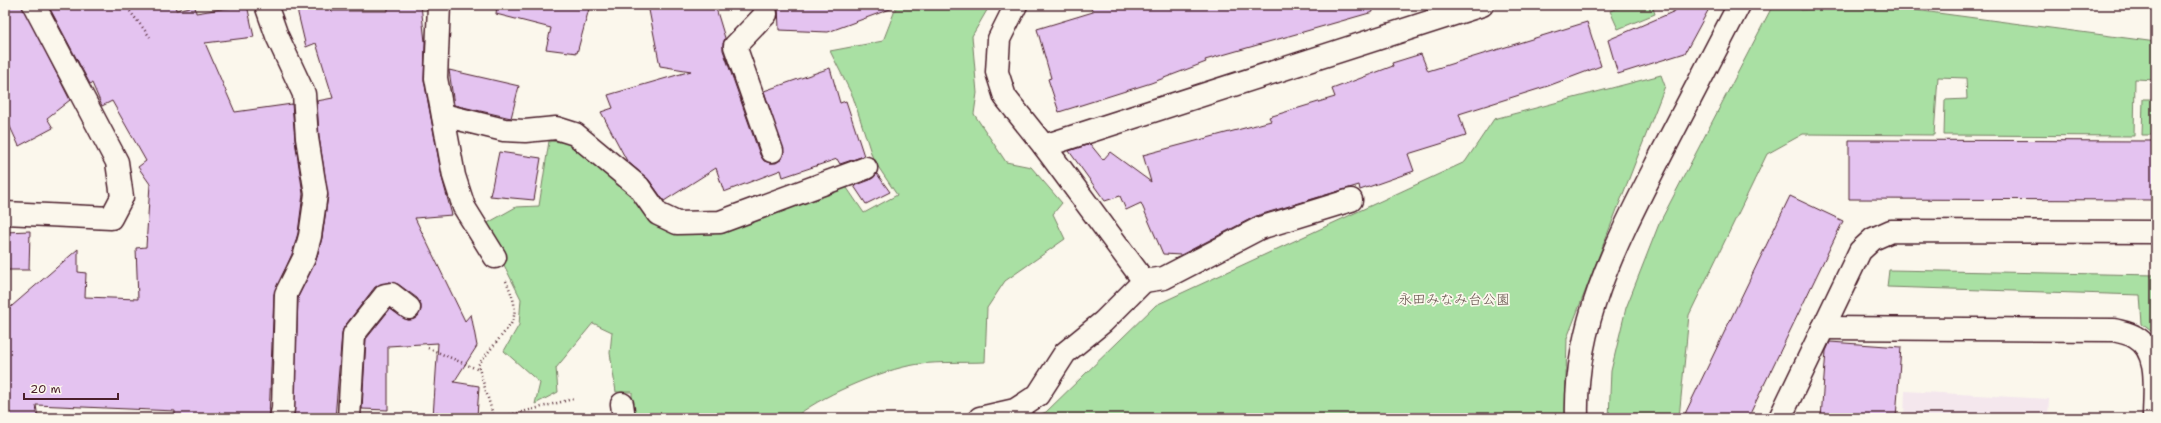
<svg xmlns="http://www.w3.org/2000/svg" width="2161" height="423" font-family="'Shantell Sans','Klee One',sans-serif">
	<style>
		.built { fill: #f4e7ed }
		.green { fill: #a9e0a3; stroke: #7a8067 }
		.building { fill: #e4c3f0; stroke: #4a1f2b }
		.lines { fill: none; stroke-linecap: round; stroke-linejoin: round }
		.minor-casing { stroke: #4a1f2b; stroke-width: 25 }
		.path { stroke: #4a1f2b; stroke-width: 2.5; stroke-dasharray: 1 3; stroke-linecap: butt }
		.minor { stroke: #fbf7ec; stroke-width: 22 }
		.labels { text-anchor: middle; stroke-width: 3.5; stroke-linejoin: round; paint-order: stroke }
		.park-label { font-size: 14px; fill: #624f49; stroke: #fbf7ec }
	</style>
	<rect width="100%" height="100%" fill="#fbf7ec"/>
	<filter id="ink" filterUnits="userSpaceOnUse"><feTurbulence type="fractalNoise" baseFrequency=".025" numOctaves="2"/><feDisplacementMap in="SourceGraphic" scale="8" xChannelSelector="R" yChannelSelector="G"/><feConvolveMatrix kernelMatrix="1 2 1 2 8 2 1 2 1" color-interpolation-filters="sRGB"/></filter>
	<g filter="url(#ink)">
		<polygon class="built" points="1905,391 2049,399 2048,418 1904,418"/>
		<g class="green">
			<path d="M 897,5 L 990,5 L 972,36 L 977,93 L 974,114 L 1006,162 L 1031,167 L 1062,203 L 1053,214 L 1065,239 L 1005,281 L 987,308 L 985,362 C 962,363 930,361 908,366 C 875,373 819,397 794,418 L 632,418 L 632,392 L 616,392 L 610,353 L 612,332 L 593,323 L 556,368 L 558,392 L 535,404 L 540,383 L 504,351 L 519,325 L 521,299 L 484,225 L 516,207 L 539,206 L 549,141 L 575,143 L 633,191 L 671,232 L 845,185 L 864,213 L 897,195 L 873,159 L 853,97 L 830,51 L 883,41 Z"/>
			<polygon points="1626,5 1652,5 1655,14 1618,29 1610,11"/>
			<polygon points="1773,5 1797,5 1801,10 1877,5 2156,42 2156,80 2135,79 2134,136 1944,135 1945,100 1967,99 1966,78 1938,77 1934,135 1803,134 1767,154 1689,315 1679,418 1609,418 1611,371 1626,308 1659,224"/>
			<polygon points="1661,75 1665,86 1567,338 1565,418 1031,418 1046,412 1156,305 1465,162 1494,119"/>
			<polygon points="2143,99 2156,99 2156,135 2142,135"/>
			<polygon points="1889,270 2156,275 2156,335 2142,324 2140,295 1887,287"/>
		</g>
		<g class="building">
			<polygon points="5,5 22,5 70,100 47,118 53,128 19,146 5,116"/>
			<polygon points="48,5 175,5 176,10 195,6 196,13 247,5 254,37 205,43 235,112 292,104 295,140 303,194 298,233 292,254 274,294 269,418 175,418 175,411 36,405 38,418 5,418 5,312 78,249 78,272 86,273 85,297 138,299 136,248 146,247 150,184 138,167 146,161 112,101 102,106 92,83 90,84"/>
			<polygon points="296,5 331,5 332,11 388,11 388,5 421,5 425,42 424,80 442,178 452,215 415,218 465,321 471,314 477,346 454,382 479,386 477,417 436,412 433,417 438,343 388,346 388,410 362,409 366,339 390,309 408,320 414,319 421,310 421,304 417,298 398,284 389,282 375,287 344,327 342,333 335,418 294,418 298,297 316,261 322,238 328,196 319,137 317,101 333,98 316,43 306,47"/>
			<polygon points="497,5 590,5 577,53 546,49 551,28 496,14"/>
			<polygon points="648,5 715,5 725,38 723,44 723,50 760,155 764,161 770,163 776,163 782,159 784,153 764,91 830,68 840,103 846,101 864,156 840,164 837,159 783,177 781,170 724,192 716,168 664,201 649,180 627,161 601,112 613,108 608,95 691,71 660,66"/>
			<polygon points="778,5 892,5 893,8 828,32 779,30"/>
			<polygon points="1090,5 1372,5 1373,12 1205,60 1206,62 1151,83 1059,112 1048,79 1051,78 1037,29 1093,12"/>
			<polygon points="1678,5 1711,5 1685,53 1618,74 1608,40 1675,11"/>
			<polygon points="1587,22 1601,66 1548,86 1459,114 1466,136 1408,154 1414,171 1360,190 1359,185 1256,216 1181,255 1163,254 1141,203 1126,210 1120,196 1105,201 1069,151 1090,144 1103,160 1110,152 1151,182 1143,155 1271,121 1269,117 1335,97 1332,89 1393,66 1392,63 1421,54 1428,71"/>
			<polygon points="449,70 519,86 511,118 454,105"/>
			<polygon points="1849,140 2156,141 2156,200 1849,199"/>
			<polygon points="499,152 541,158 534,200 490,196"/>
			<polygon points="877,174 890,192 866,204 854,186 870,180"/>
			<polygon points="1790,196 1843,221 1748,418 1683,418"/>
			<polygon points="30,231 29,270 5,270 5,232"/>
			<polygon points="1830,342 1901,347 1896,418 1821,418 1826,351"/>
		</g>
		<g class="lines">
			<g class="minor-casing">
				<g id="minor">
					<polyline points="266,5 277,36 304,94 307,138 316,194 310,236 304,258 286,294 283,409 281,418"/>
					<polyline points="439,5 436,78 454,176 464,207 495,257"/>
					<polyline points="764,5 766,14 735,46 772,151"/>
					<polyline points="443,115 504,130 525,131 556,128 575,134 639,187 658,214 677,223 720,222 866,168"/>
					<polyline points="1044,146 1482,5"/>
					<polyline points="5,213 111,218 122,197 117,162 34,5"/>
					<polyline points="1144,281 1164,278 1260,228 1351,200"/>
					<path d="M 1823,328 L 2114,330 C 2120,332 2129,333 2135,337 C 2161,351 2154,392 2154,418"/>
					<polyline points="622,404 624,418"/>
					<polyline points="349,418 354,334 385,295 391,294 409,308"/>
					<polyline points="980,418 1015,410 1038,395 1065,353 1103,322 1144,281 1044,146 1005,97 997,72 999,39 1016,5"/>
					<path d="M 1577,418 C 1574,320 1619,238 1662,153 C 1688,104 1713,54 1739,5"/>
					<polyline points="1780,418 1860,251 1873,239 1891,231 2156,232"/>
				</g>
			</g>
			<g class="path">
				<polyline points="125,5 150,37"/>
				<polyline points="428,348 479,370"/>
				<path d="M 494,418 L 478,365 L 511,324 C 519,309 512,295 506,281"/>
				<polyline points="498,418 573,399"/>
			</g>
			<use href="#minor" class="minor"/>
		</g>
	</g>
	<g class="labels">
		<g class="park-label">
			<text x="1454" y="304">永田みなみ台公園</text>
		</g>
	</g>
	<rect width="2161" height="423" fill="none" stroke="#fbf7ec" stroke-width="20"/>
	<rect x="10" y="10" width="2141" height="403" fill="none" stroke="#4a1f2b" stroke-width="1.5" filter="url(#ink)"/>
	<path d="M24 393v6h94v-6" fill="none" stroke="#4a1f2b" stroke-width="2"/>
	<text x="30" y="393" font-size="12" fill="#4a1f2b" stroke="#fbf7ec" stroke-width="3" paint-order="stroke">20 m</text>
</svg>
